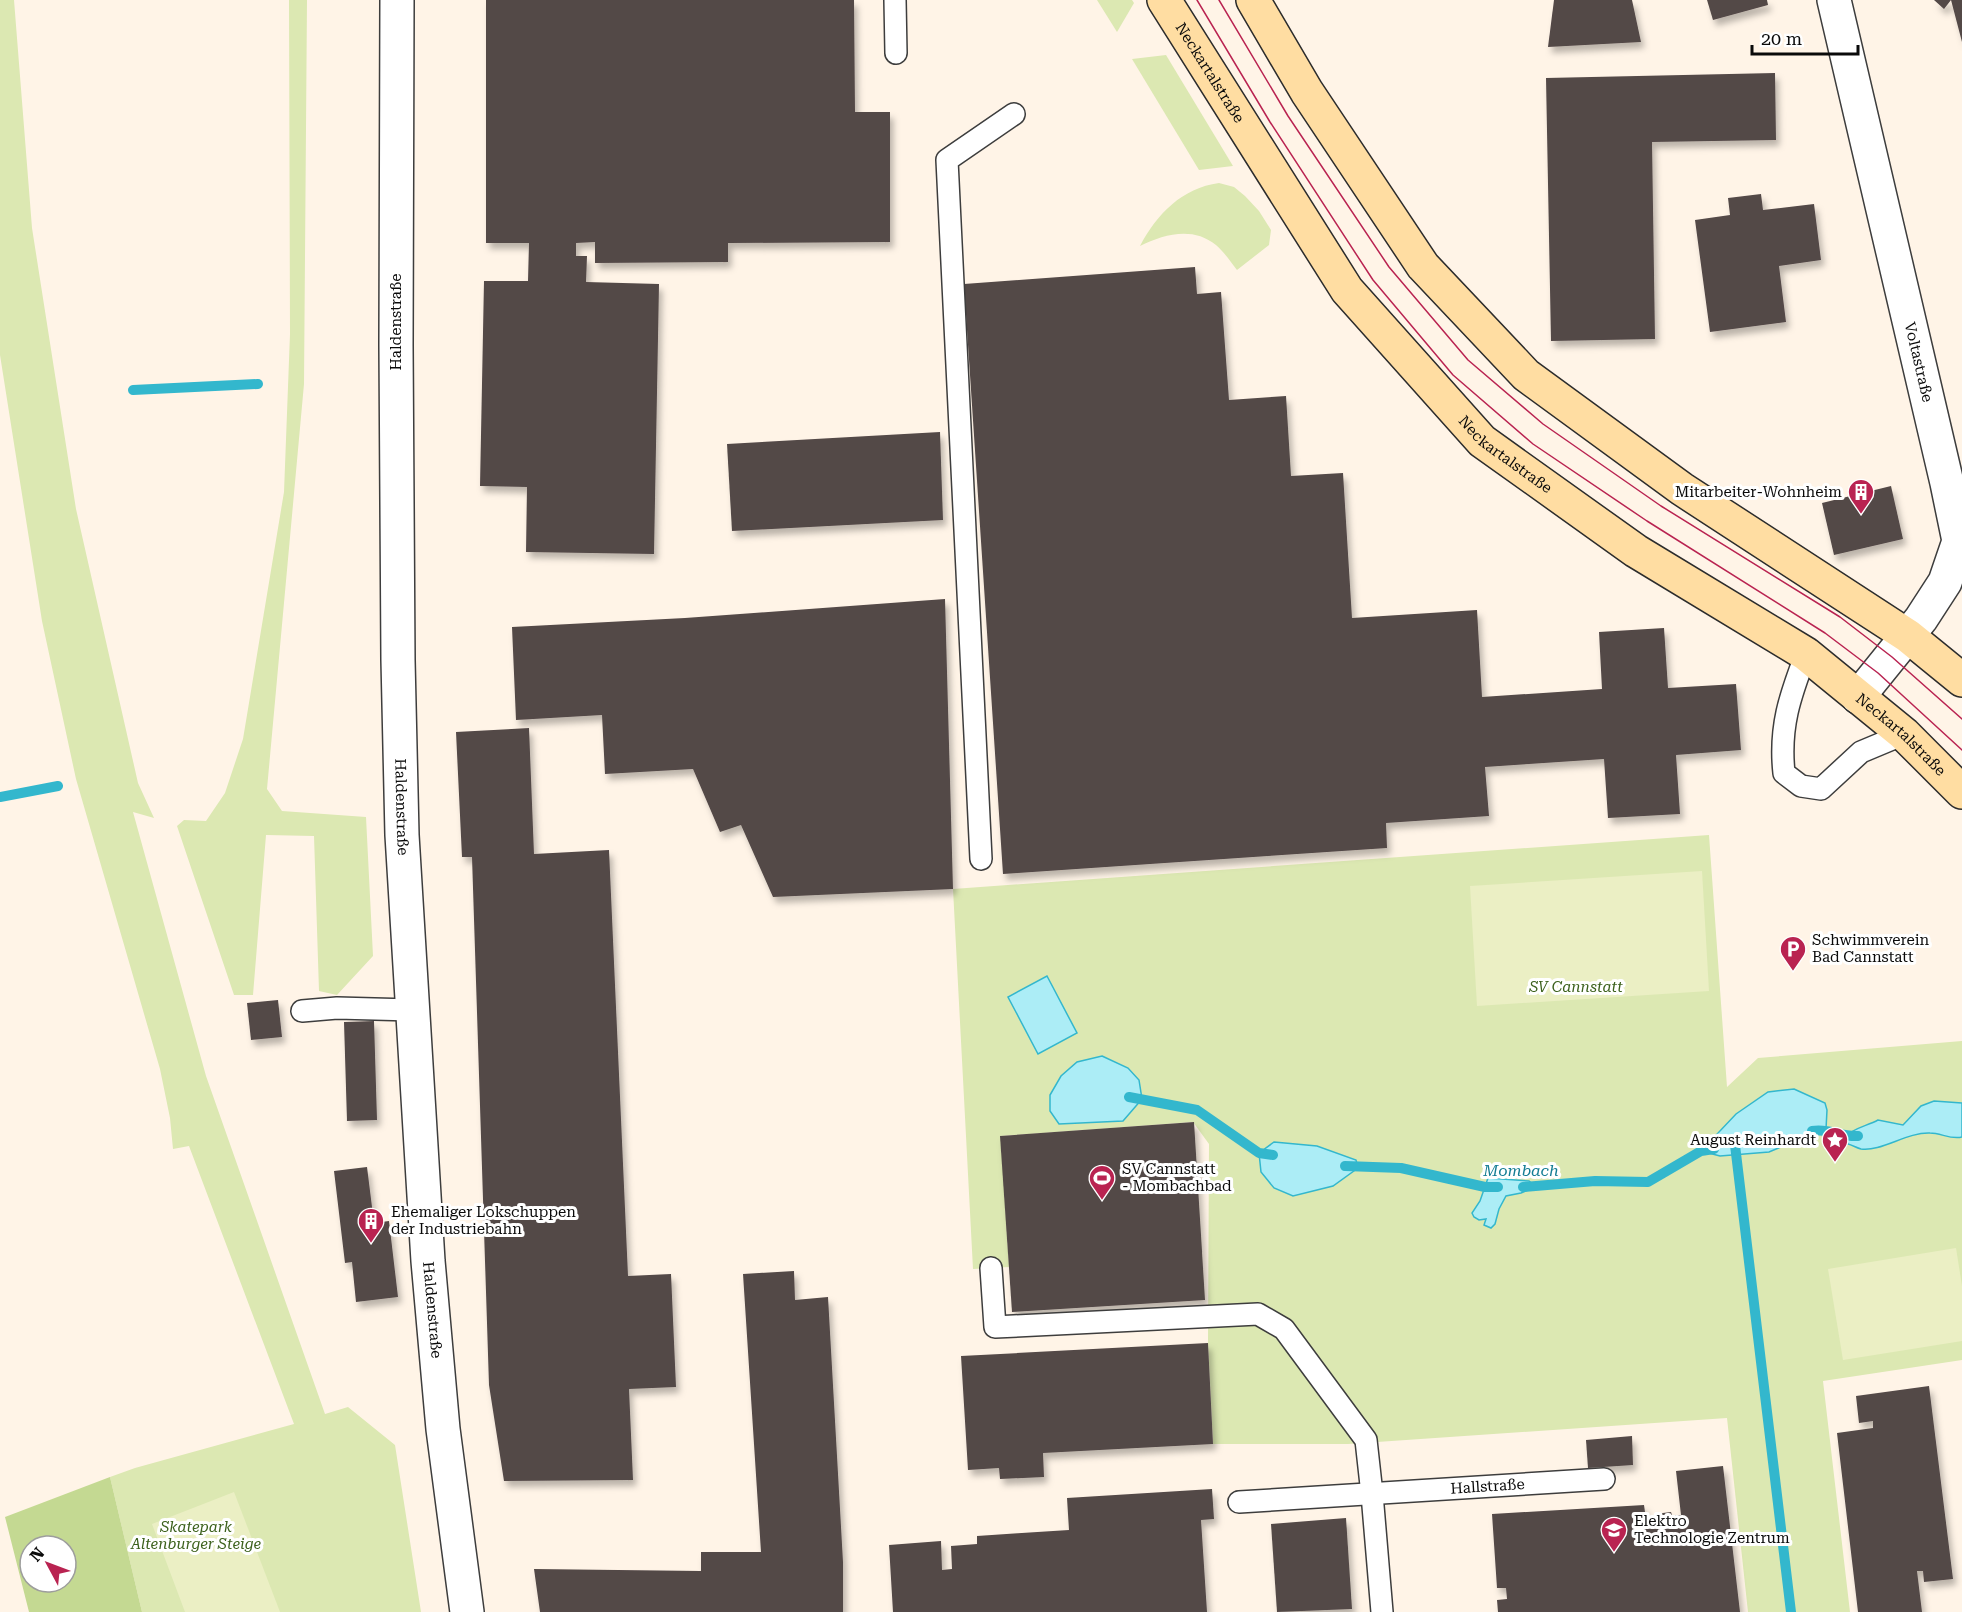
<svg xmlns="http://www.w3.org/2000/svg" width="1962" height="1612" font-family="'Roboto Serif',serif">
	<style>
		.green { fill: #dce8b2 }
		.forest { fill: #c4d992; fill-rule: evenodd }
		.pitch { fill: #ebefc4 }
		.water { fill: #acedf6; stroke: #33b7cd; stroke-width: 1.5 }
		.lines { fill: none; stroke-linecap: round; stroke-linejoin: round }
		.stream { stroke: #33b7cd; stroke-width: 10 }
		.building { fill: #534847; filter: url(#shadow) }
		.service-casing { stroke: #3d3d3d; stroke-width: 24 }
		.minor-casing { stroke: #3d3d3d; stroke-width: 36 }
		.tertiary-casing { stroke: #3d3d3d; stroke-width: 36 }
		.secondary-casing { stroke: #2c2c2c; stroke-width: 36 }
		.service { stroke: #fff; stroke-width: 21 }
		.minor { stroke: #fff; stroke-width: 33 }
		.tertiary { stroke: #fff; stroke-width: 33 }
		.secondary { stroke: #ffdda2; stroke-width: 33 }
		.tram { stroke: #b92351; stroke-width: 1.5 }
		.labels { text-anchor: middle; stroke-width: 6; stroke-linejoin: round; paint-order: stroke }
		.street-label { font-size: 15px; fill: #0a0a0a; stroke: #fff }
		.poi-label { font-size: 15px; fill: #0a0a0a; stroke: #fff; text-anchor: start }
		.park-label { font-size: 15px; font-style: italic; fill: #3c611c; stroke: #fff }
		.water-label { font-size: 16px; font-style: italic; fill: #157d94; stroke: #fff }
	</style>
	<defs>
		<filter id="shadow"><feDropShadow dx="3.5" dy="6" stdDeviation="3" flood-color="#0004"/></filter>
	</defs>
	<rect width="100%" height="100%" fill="#fff4e7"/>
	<g class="green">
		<polygon points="0,0 14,0 32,228 76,509 138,783 154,818 133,812 206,1076 325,1414 348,1407 395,1445 421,1612 142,1612 110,1477 135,1468 294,1424 189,1146 173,1149 170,1118 160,1069 76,779 42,621 0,355"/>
		<polygon points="289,0 307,0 304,384 267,789 282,811 366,817 373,956 337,995 319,991 314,836 266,835 253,995 234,995 177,826 184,820 206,821 225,793 243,739 284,492 290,334"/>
		<polygon points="1097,0 1132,0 1134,3 1117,32"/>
		<polygon points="1166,55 1233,166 1199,170 1132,59"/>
		<path d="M 1219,183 L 1234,187 L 1245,196 L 1259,211 L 1271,230 L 1269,245 L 1237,270 C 1231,262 1224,252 1216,245 C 1193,226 1164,234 1140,246 C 1157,214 1182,188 1219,183 Z"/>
		<polygon points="1709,835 1727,1087 1758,1058 1962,1041 1962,1360 1823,1381 1850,1612 1748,1612 1727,1418 1348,1444 1213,1444 1208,1343 1209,1144 1193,1122 1001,1136 1009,1267 973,1269 953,889"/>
	</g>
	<path class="forest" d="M 110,1477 L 142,1612 L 29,1612 L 5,1517 ZM 30,1546 L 66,1546 L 66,1582 L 30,1582 Z"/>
	<g class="pitch">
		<polygon points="1702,871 1709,991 1477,1006 1470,886"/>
		<polygon points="1956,1248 1962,1286 1962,1341 1843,1360 1828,1269"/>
		<polygon points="234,1492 280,1612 185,1612 152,1524"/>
	</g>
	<g class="water">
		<polygon points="1047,976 1077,1033 1038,1054 1008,997"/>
		<polygon points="1102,1056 1128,1068 1139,1080 1142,1099 1123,1121 1059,1124 1050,1111 1050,1095 1061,1076 1077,1062"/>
		<polygon points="1794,1089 1825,1103 1827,1110 1826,1129 1821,1133 1805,1137 1769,1152 1720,1156 1701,1151 1736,1114 1768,1092"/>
		<path d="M 1934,1101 L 1962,1103 L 1962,1137 C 1951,1140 1941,1133 1930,1133 C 1907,1132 1881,1152 1861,1149 C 1857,1148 1852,1145 1848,1144 L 1845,1137 C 1853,1128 1867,1126 1878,1120 L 1903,1125 L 1921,1106 Z"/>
		<polygon points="1274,1142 1317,1146 1356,1160 1358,1168 1333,1186 1293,1196 1274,1188 1261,1172 1259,1153"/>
		<polygon points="1488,1178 1529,1181 1536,1187 1521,1193 1506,1196 1499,1209 1495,1224 1491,1228 1484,1225 1486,1219 1479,1220 1474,1217 1472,1213 1480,1201"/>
	</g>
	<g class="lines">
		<g class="stream">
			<polyline points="133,390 258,384"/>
			<polyline points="0,797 58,786"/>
			<polyline points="1129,1097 1197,1110 1259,1153 1273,1155"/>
			<path d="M 1812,1131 C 1831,1128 1839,1137 1858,1136"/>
			<polyline points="1735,1145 1791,1612"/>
			<polyline points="1345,1166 1401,1168 1485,1187 1498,1187"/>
			<polyline points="1523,1187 1595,1181 1648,1182 1701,1151 1714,1149"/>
		</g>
	</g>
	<g class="building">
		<polygon points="486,0 854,0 855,112 890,112 890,242 728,243 728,262 595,263 595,242 576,243 576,256 587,256 586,282 659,284 654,554 526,552 527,487 480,486 484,281 528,281 529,243 486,243"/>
		<polygon points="1554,0 1632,0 1641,42 1548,47"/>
		<polygon points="1707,0 1767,0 1768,5 1713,20"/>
		<polygon points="1934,0 1962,0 1962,42 1951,0 1944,9"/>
		<polygon points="1775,73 1776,140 1652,142 1655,339 1551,341 1546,78"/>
		<polygon points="1761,194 1763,210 1814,204 1821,260 1779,266 1786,322 1710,332 1695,220 1730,215 1728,198"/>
		<polygon points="1195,267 1197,294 1221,292 1229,400 1286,396 1291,476 1343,473 1352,618 1477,610 1482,697 1602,689 1599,632 1664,628 1668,688 1736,684 1741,750 1676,755 1680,814 1608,818 1604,759 1485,767 1489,816 1386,823 1387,848 1003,874 964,284"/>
		<polygon points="940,432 943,520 732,531 727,444"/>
		<polygon points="1891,486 1903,539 1834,555 1822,503"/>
		<polygon points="945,599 953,889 773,897 741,825 720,832 693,769 605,774 602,715 516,720 512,627 685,618"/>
		<polygon points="529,728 534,854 609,850 628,1276 671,1274 676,1387 629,1389 633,1480 504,1481 489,1385 472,857 462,857 456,732"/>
		<polygon points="278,1000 282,1037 251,1040 247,1003"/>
		<polygon points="374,1021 377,1120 347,1121 344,1022"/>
		<polygon points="1194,1122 1205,1300 1012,1312 1000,1136"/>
		<polygon points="367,1167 374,1223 389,1221 398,1297 356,1302 352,1262 345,1263 334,1171"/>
		<polygon points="794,1271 795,1300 828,1297 843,1562 843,1612 540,1612 534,1569 701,1571 701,1552 761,1552 743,1274"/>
		<polygon points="1208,1343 1213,1444 1043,1453 1044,1477 1000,1479 999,1468 968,1470 961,1356"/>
		<polygon points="1929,1386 1953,1579 1924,1582 1923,1571 1917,1571 1922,1612 1858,1612 1837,1433 1873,1428 1873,1421 1859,1423 1856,1396"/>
		<polygon points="1632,1436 1633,1465 1588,1468 1586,1440"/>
		<polygon points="1723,1466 1740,1612 1498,1612 1497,1600 1507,1599 1506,1588 1497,1588 1492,1514 1644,1505 1646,1519 1655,1517 1654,1514 1663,1513 1671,1512 1672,1515 1681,1515 1676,1471"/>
		<polygon points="1212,1489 1214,1519 1201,1520 1207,1612 893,1612 889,1545 941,1541 942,1570 952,1569 951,1546 977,1544 977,1536 1069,1530 1067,1498"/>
		<polygon points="1346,1518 1352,1609 1277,1612 1271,1524"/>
	</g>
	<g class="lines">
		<g class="service-casing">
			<g id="service">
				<polyline points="895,0 896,53"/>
				<path d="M 1806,654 C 1790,696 1779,727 1784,773 L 1801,786 L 1821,789 L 1861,752 L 1904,734"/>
				<polyline points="981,859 947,160 1014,114"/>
				<polyline points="302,1011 337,1008 412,1010"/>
				<polyline points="991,1268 995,1327 1258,1314 1284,1329 1366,1440 1372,1494 1382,1612"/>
				<path id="s1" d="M 1239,1502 L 1604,1479"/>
			</g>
		</g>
		<g class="minor-casing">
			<g id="minor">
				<path id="s2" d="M 1834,0 L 1947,483 L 1959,541 L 1945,582 L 1921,619 L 1858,697"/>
			</g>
		</g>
		<g class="tertiary-casing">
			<g id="tertiary">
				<path id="s3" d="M 397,0 L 396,345 L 398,660 L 402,835 L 428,1261 L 443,1429 L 467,1612"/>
			</g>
		</g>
		<g class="secondary-casing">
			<g id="secondary">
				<path id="s4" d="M 1164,0 L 1347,290 L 1482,441 L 1636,551 L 1806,654 L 1904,734 L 1962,792"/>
				<polyline points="1253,0 1307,92 1423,266 1526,375 1682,489 1908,636 1962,680"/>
			</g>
		</g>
		<use href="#service" class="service"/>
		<use href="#minor" class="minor"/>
		<use href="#tertiary" class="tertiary"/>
		<use href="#secondary" class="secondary"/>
		<g class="tram">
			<polyline points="1197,0 1270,122 1373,280 1453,375 1533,444 1647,521 1825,633 1878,673 1962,750"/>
			<polyline points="1219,0 1288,116 1389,267 1468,360 1543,424 1661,506 1840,617 1892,657 1962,719"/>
		</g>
	</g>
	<defs>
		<g id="building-pin" transform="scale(1.35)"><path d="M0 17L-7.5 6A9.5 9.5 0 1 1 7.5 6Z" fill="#b92351" stroke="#fff"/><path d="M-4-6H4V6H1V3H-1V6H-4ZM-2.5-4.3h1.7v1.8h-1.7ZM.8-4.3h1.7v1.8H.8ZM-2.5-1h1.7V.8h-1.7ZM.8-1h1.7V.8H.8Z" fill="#fff"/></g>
		<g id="parking-pin" transform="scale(1.35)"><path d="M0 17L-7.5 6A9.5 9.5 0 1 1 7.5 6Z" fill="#b92351" stroke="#fff"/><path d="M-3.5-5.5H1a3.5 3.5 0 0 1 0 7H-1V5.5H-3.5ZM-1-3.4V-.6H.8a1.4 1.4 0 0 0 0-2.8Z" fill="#fff"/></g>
		<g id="sight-pin" transform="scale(1.35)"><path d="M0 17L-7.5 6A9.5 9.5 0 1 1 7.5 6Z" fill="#b92351" stroke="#fff"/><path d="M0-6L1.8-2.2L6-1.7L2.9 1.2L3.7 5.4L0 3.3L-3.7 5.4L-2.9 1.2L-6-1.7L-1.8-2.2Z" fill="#fff"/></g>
		<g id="stadium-pin" transform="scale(1.35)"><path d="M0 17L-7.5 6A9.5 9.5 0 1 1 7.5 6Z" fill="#b92351" stroke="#fff"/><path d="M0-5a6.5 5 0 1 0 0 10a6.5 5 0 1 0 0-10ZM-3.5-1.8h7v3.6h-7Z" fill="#fff"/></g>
		<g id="school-pin" transform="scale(1.35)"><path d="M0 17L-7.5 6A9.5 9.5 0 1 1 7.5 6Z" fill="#b92351" stroke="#fff"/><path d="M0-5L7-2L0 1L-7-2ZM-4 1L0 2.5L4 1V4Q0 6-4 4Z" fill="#fff"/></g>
	</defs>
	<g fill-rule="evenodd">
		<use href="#building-pin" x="1861" y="492"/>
		<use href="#parking-pin" x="1793" y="949"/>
		<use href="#sight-pin" x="1835" y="1140"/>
		<use href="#stadium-pin" x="1102" y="1178"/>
		<use href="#building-pin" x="371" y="1221"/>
		<use href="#school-pin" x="1614" y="1530"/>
	</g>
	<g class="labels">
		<g class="street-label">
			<text dy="5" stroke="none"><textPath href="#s4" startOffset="86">Neckartalstraße</textPath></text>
			<text transform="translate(396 322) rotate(-90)" y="5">Haldenstraße</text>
			<text dy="5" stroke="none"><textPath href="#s2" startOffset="372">Voltastraße</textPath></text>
			<text dy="5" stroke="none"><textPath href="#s4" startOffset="572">Neckartalstraße</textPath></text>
			<text dy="5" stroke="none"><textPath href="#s4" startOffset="1058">Neckartalstraße</textPath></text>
			<text dy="5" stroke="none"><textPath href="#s3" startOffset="807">Haldenstraße</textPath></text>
			<text dy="5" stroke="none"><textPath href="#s3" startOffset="1311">Haldenstraße</textPath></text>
			<text dy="5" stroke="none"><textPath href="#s1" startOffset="249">Hallstraße</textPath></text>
		</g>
		<g class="poi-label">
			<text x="1842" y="497" text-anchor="end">Mitarbeiter-Wohnheim</text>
			<text x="1812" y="945">Schwimmverein<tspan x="1812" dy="17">Bad Cannstatt</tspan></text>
			<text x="1816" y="1145" text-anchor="end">August Reinhardt</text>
			<text x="1122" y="1174">SV Cannstatt<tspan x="1122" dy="17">- Mombachbad</tspan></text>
			<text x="391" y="1217">Ehemaliger Lokschuppen<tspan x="391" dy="17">der Industriebahn</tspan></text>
			<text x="1634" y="1526">Elektro<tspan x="1634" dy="17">Technologie Zentrum</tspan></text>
		</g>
		<g class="park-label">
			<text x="1576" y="992">SV Cannstatt</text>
			<text x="196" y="1532">Skatepark<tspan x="196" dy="17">Altenburger Steige</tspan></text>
		</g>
		<g class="water-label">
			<text x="1521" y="1176">Mombach</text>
		</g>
	</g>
	<g transform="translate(48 1564) rotate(311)"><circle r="28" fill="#ffffff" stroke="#9d9d9d" stroke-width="1.5"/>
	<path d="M0-4.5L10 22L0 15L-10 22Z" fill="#b92351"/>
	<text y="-9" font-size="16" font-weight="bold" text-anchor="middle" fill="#0a0a0a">N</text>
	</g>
	<path d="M1752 45v9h106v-9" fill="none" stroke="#0a0a0a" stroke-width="3"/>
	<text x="1761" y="45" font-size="18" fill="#0a0a0a" stroke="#ffffff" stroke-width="4.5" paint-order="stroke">20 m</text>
</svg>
